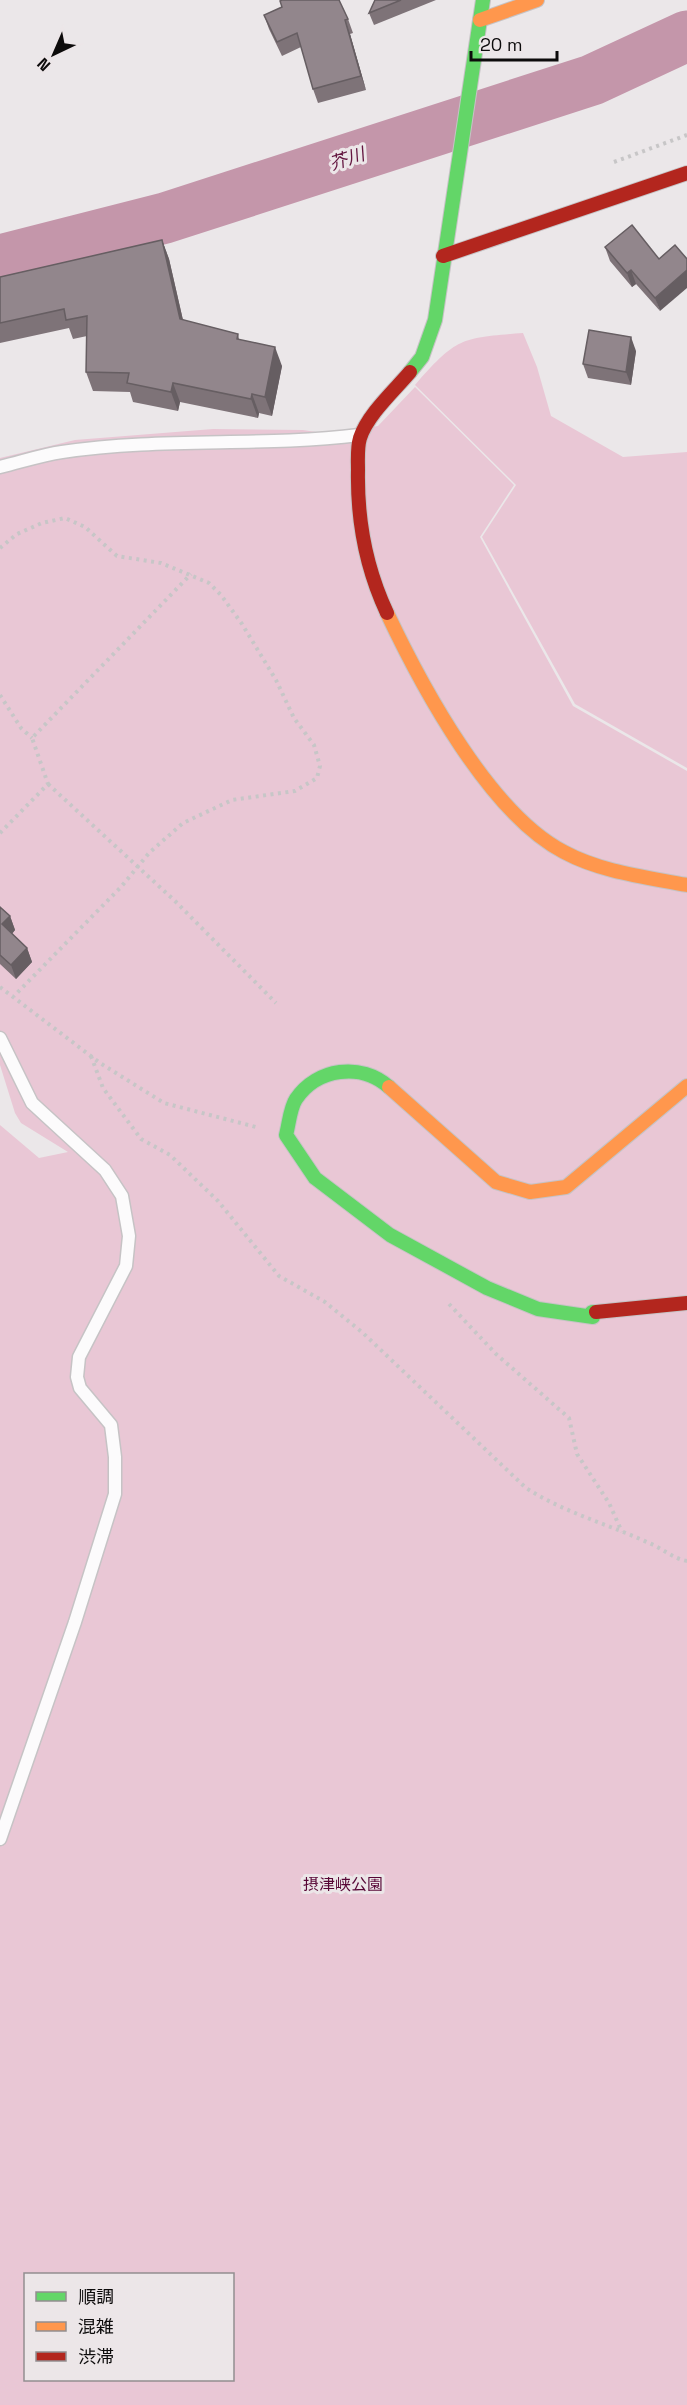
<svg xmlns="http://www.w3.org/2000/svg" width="687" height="2405" font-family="'Space Grotesk','Noto Sans JP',sans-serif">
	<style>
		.green { fill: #e9c7d5; fill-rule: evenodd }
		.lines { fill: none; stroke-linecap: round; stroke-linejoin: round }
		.river { stroke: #c496aa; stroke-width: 51 }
		.lane-casing { stroke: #c6c3c5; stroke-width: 15 }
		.fast-casing { stroke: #c6c3c5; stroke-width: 16 }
		.slow-casing { stroke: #c6c3c5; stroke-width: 16 }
		.jam-casing { stroke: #c6c3c5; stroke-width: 16 }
		.path { stroke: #c7c6c7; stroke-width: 4; stroke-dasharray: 3 4.5; stroke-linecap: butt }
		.lane { stroke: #fcfbfc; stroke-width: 12 }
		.fast { stroke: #63d668; stroke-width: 14 }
		.slow { stroke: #ff974d; stroke-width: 14 }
		.jam { stroke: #b3261e; stroke-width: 14 }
		.wall { fill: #7e7378 }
		.shaded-wall { fill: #665e62 }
		.building { fill: #92868c; stroke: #665e62; stroke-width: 1.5 }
		.labels { text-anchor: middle; stroke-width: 6; stroke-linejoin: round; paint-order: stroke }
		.park-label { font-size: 16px; fill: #570736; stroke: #ece6e8 }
		.water-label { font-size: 18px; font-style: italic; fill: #641640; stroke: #ece6e8 }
	</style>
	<rect width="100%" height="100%" fill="#ebe7e9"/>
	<g class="green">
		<path d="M 523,333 L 537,367 L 551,416 L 623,457 L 687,452 L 687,768 L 575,704 L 482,537 L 516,485 L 415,385 C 457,337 461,338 523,333 Z"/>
		<path d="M 415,387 L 514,485 L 480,537 L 573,706 L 687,771 L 687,2405 L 0,2405 L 0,1125 L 39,1158 L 68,1152 L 21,1123 L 15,1113 L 0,1065 L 0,458 L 75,440 L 213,429 L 303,430 L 329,434 L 378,426 ZM 26,2274 L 232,2274 L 232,2380 L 26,2380 Z"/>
	</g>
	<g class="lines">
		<polyline class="river" points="0,260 165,218 592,80 687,36"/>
		<g class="lane-casing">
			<g id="lane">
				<path d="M 0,467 C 21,462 41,455 62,452 C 161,437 261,447 359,435"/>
				<polyline points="0,1038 32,1103 105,1170 122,1196 129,1236 126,1266 79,1357 77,1377 80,1388 111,1425 115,1457 115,1494 75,1622 0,1839"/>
			</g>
		</g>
		<g class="fast-casing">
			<g id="fast">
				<polyline points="410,372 422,357 435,320 483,0"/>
				<path d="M 389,1087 C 361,1062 317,1068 296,1099 C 290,1108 289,1124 286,1135 L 315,1178 L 390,1235 L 487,1288 L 538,1309 L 593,1317 L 592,1312 L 596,1312"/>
			</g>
		</g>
		<g class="slow-casing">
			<g id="slow">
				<polyline points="480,20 537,0"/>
				<path d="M 387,613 C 422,687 490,814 564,852 C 601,872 646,877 687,885"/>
				<polyline points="389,1087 496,1182 530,1192 566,1187 687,1086"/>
			</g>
		</g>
		<g class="jam-casing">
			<g id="jam">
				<polyline points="443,256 687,173"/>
				<path d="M 387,613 C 366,568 357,519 358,470 C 358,460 357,448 360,438 C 368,414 394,391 410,372"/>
				<polyline points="596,1312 687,1303"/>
			</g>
		</g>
		<g class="path">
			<polyline points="614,162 687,135"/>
			<polyline points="0,548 17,534 42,523 65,518 85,527 117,556 161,563 209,583 221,595 242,624 276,680 294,718 314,745 320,766 317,778 295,791 232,800 183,823 149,853 121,887 14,996"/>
			<polyline points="0,695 21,728 32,738"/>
			<polyline points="48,784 175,901 276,1003"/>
			<polyline points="0,833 48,784 32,738 191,574"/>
			<polyline points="0,987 100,1063 164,1103 256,1127"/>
			<path d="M 91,1056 L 103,1088 L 141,1139 L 170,1155 L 218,1201 L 279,1276 L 325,1302 L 363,1333 L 526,1488 C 565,1513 608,1524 649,1543 C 662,1548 674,1559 687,1561"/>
			<polyline points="449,1304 496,1354 569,1418 577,1454 609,1503 622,1532"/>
		</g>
		<use href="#lane" class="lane"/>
		<use href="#fast" class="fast"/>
		<use href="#slow" class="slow"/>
		<use href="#jam" class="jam"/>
	</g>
	<g class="wall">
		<polygon points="375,0 436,0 374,25 369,13"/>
		<polygon points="264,15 348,19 353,33 350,34 366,90 318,103 313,89 301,47 282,56 269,29"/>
		<polygon points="632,225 660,311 636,284 632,287 610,261 605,247"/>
		<polygon points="162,240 169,259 183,320 238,334 239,339 282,366 272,416 259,413 258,418 180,402 178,411 133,402 130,392 93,391 86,372 87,336 73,339 69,328 0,343 0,277"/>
		<polygon points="636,351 631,385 588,378 583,364"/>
		<polygon points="0,907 10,916 15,930 12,934 27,948 32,962 16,979 0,964"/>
	</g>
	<g class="shaded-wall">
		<polygon points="345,20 350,34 366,90 361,76"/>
		<polygon points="162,240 169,259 187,338 180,319"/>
		<polygon points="631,270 636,284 632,287 627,273"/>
		<polygon points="687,270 687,288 660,311 655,298"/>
		<polygon points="631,337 636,351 631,385 626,372"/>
		<polygon points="275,347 282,366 272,416 265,397"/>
		<polygon points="173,383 180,402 178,411 171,392"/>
		<polygon points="252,394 259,413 258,418 251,399"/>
		<polygon points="10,916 15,930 8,938 2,924"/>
		<polygon points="27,948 32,962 16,979 11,965"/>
	</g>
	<g class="building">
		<polygon points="282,0 339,0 348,19 345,20 361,76 313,89 297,33 277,42 264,15 282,7 280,1"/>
		<polygon points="375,0 401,0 369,13"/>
		<polygon points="632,225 659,259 675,245 687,259 687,270 655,298 631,270 627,273 605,247"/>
		<polygon points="162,240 180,319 238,334 237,339 275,347 265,397 252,394 251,399 173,383 171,392 127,383 129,373 86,372 87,316 66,320 64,309 0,323 0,277"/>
		<polygon points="589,330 631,337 626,372 583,364"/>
		<polygon points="0,907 10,916 2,924 27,948 11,965 0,955"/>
	</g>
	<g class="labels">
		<g class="park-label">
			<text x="343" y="1890">摂津峡公園</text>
		</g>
		<g class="water-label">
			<text transform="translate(347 159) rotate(-18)" y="6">芥川</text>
		</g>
	</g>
	<rect x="24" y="2273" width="210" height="108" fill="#ece6e8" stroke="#928e90" stroke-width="1.5"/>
	<rect x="36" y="2292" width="30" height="9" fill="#63d668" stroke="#928e90" stroke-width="1.5"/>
	<text x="78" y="2303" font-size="18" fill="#0c0b0b">順調</text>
	<rect x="36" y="2322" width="30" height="9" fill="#ff974d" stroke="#928e90" stroke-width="1.5"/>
	<text x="78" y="2333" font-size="18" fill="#0c0b0b">混雑</text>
	<rect x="36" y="2352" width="30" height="9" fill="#b3261e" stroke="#928e90" stroke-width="1.5"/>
	<text x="78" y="2363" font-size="18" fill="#0c0b0b">渋滞</text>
	<g transform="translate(54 54) rotate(224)" stroke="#ece6e8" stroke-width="4.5" paint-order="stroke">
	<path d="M0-4.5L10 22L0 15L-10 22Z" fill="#0c0b0b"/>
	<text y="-9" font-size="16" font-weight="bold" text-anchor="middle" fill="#0c0b0b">N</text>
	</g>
	<path d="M471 51v9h86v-9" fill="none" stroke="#0c0b0b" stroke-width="3"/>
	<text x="480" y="51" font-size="18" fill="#0c0b0b" stroke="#ece6e8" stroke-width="4.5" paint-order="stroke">20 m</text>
</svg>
